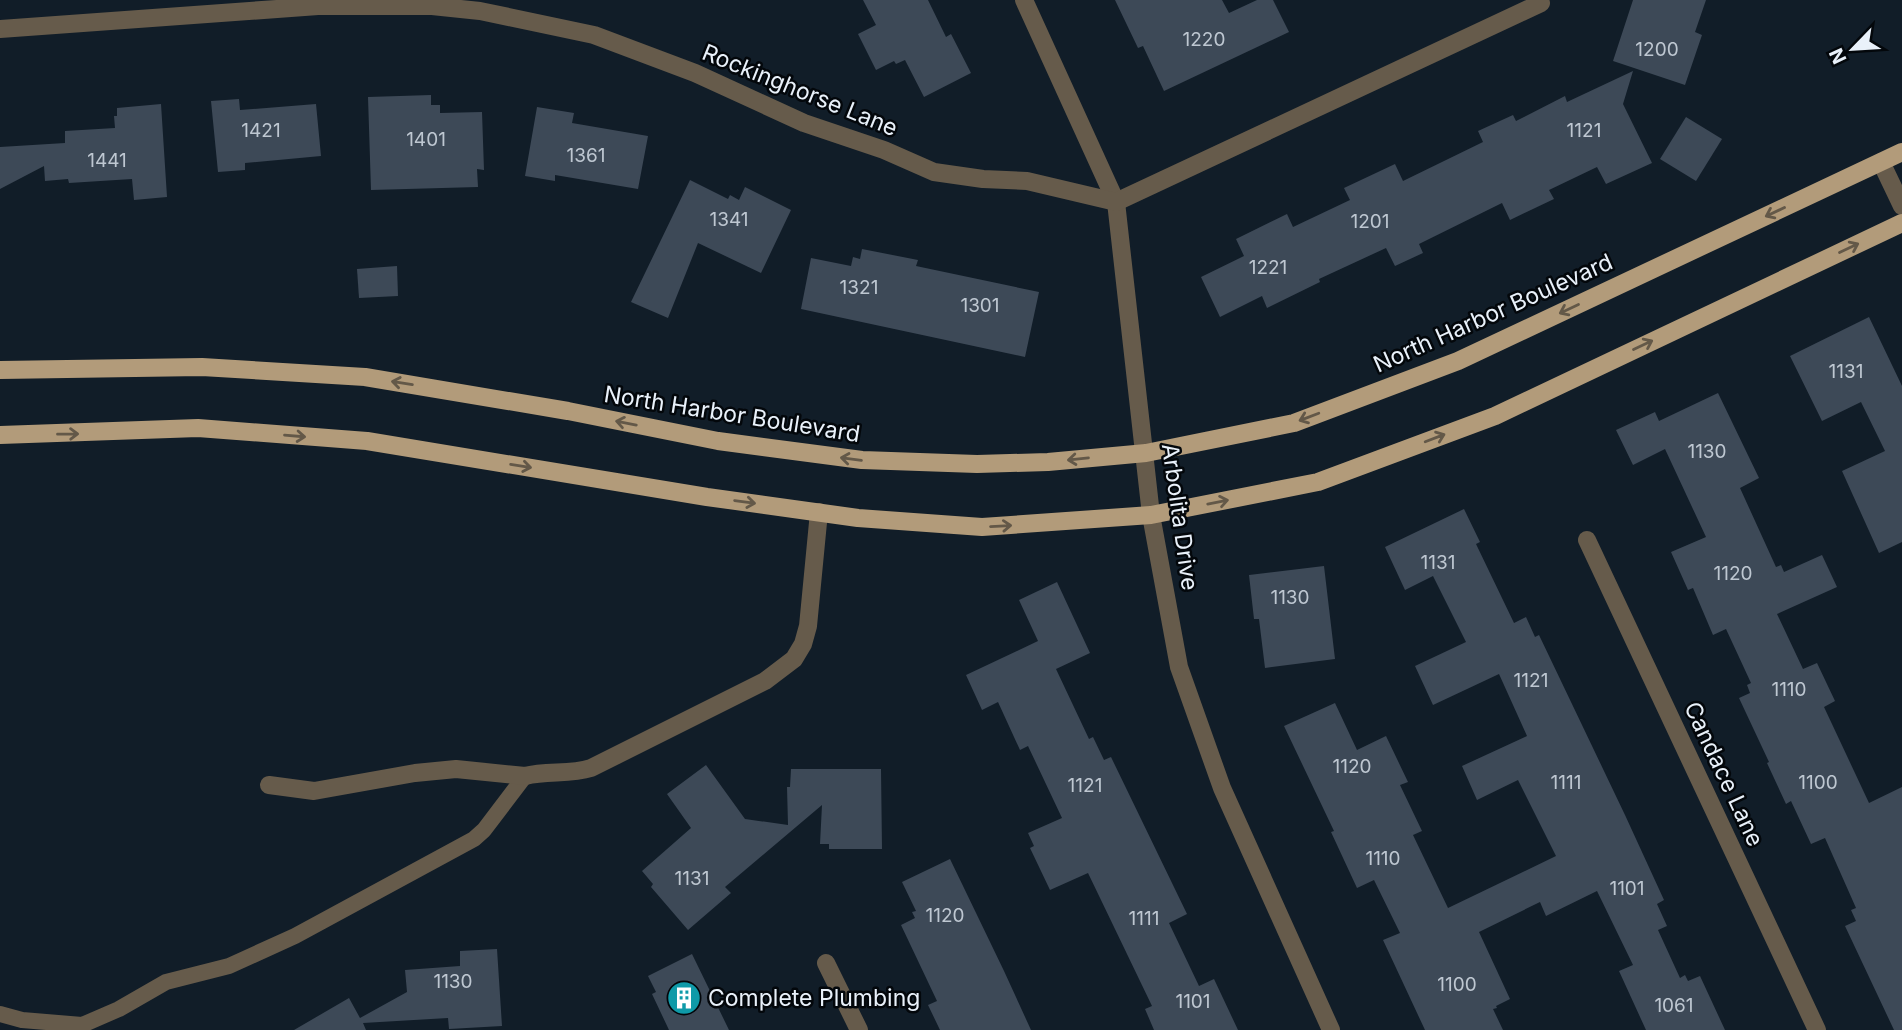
<svg xmlns="http://www.w3.org/2000/svg" width="1902" height="1030" font-family="Inter,sans-serif">
	<style>
		.building { fill: #3d4957 }
		.lines { fill: none; stroke-linecap: round; stroke-linejoin: round }
		.service { stroke: #665b4b; stroke-width: 16 }
		.minor { stroke: #665b4b; stroke-width: 18 }
		.primary { stroke: #b29b7a; stroke-width: 18 }
		.oneway { stroke: #635848 }
		.labels { text-anchor: middle; stroke-width: 5; stroke-linejoin: round; paint-order: stroke }
		.number-label { font-size: 19px; fill: #bec7d1 }
		.street-label { font-size: 23px; fill: #e9f1fa; stroke: #03070b }
		.poi-label { font-size: 23px; fill: #e9f1fa; stroke: #03070b; text-anchor: start }
	</style>
	<rect width="100%" height="100%" fill="#111d28"/>
	<g class="building">
		<polygon points="863,0 928,0 946,37 951,34 971,73 924,97 905,60 896,64 894,61 876,70 858,34 876,25"/>
		<polygon points="1115,0 1222,0 1229,13 1257,0 1273,0 1289,32 1164,91 1143,46 1138,48"/>
		<polygon points="1633,0 1706,0 1695,32 1702,35 1685,85 1613,61"/>
		<polygon points="1633,71 1623,104 1652,163 1606,184 1597,167 1549,190 1554,199 1510,220 1502,203 1419,244 1423,253 1395,266 1386,248 1319,279 1320,282 1267,308 1262,296 1220,317 1201,277 1244,256 1236,239 1287,214 1293,227 1350,200 1344,188 1395,164 1403,181 1483,142 1478,131 1513,115 1516,121 1565,96 1567,102"/>
		<polygon points="431,95 431,105 440,105 440,113 482,112 484,170 477,169 478,187 371,190 368,97"/>
		<polygon points="239,99 240,110 316,104 321,156 245,163 245,170 218,172 211,101"/>
		<polygon points="161,104 167,197 134,200 132,179 69,183 68,179 45,181 44,166 0,189 0,147 65,143 65,131 115,128 114,116 117,116 117,108"/>
		<polygon points="537,107 574,113 572,123 648,136 638,189 555,175 555,181 525,176"/>
		<polygon points="1686,117 1722,139 1696,181 1660,159"/>
		<polygon points="690,180 728,199 730,195 739,200 745,187 791,210 761,273 698,243 668,318 631,302"/>
		<polygon points="862,249 918,260 916,266 1039,292 1025,357 801,309 811,258 851,266 853,257 860,259"/>
		<polygon points="397,266 398,296 359,298 357,269"/>
		<polygon points="1869,317 1902,386 1902,542 1879,553 1842,471 1885,451 1861,402 1822,421 1790,356"/>
		<polygon points="1718,393 1759,478 1740,488 1776,567 1781,565 1784,572 1822,555 1837,587 1777,614 1803,669 1817,663 1835,701 1824,707 1869,803 1902,787 1902,1030 1894,1030 1845,926 1856,921 1851,910 1856,908 1825,838 1811,844 1791,801 1786,804 1767,763 1769,762 1739,698 1750,693 1747,685 1751,683 1726,629 1713,635 1693,588 1688,590 1671,552 1706,537 1665,449 1633,465 1616,430 1655,412 1659,421"/>
		<polygon points="1464,509 1480,542 1476,544 1514,623 1526,617 1535,637 1539,635 1625,815 1664,900 1657,904 1667,926 1658,930 1680,978 1685,975 1688,981 1700,976 1725,1030 1646,1030 1619,971 1633,965 1597,891 1546,916 1540,902 1479,932 1510,999 1496,1006 1497,1008 1493,1009 1503,1030 1425,1030 1383,940 1400,933 1374,880 1357,888 1331,832 1334,831 1284,726 1335,703 1357,750 1386,736 1408,782 1400,785 1422,831 1413,835 1448,908 1556,856 1518,780 1477,800 1462,766 1527,736 1499,674 1433,705 1415,666 1466,642 1433,576 1405,590 1385,547"/>
		<polygon points="1324,566 1335,659 1265,668 1259,619 1254,619 1249,575"/>
		<polygon points="1057,582 1090,653 1056,669 1089,739 1093,737 1104,760 1111,757 1187,914 1169,923 1199,986 1214,979 1238,1030 1154,1030 1145,1009 1152,1006 1088,873 1050,890 1030,848 1034,846 1028,833 1062,818 1028,746 1020,750 998,702 982,710 966,675 1038,641 1019,600"/>
		<polygon points="706,765 745,819 788,825 787,787 790,787 791,769 881,769 882,849 829,849 829,844 820,844 822,805 725,887 731,893 688,930 651,887 653,884 642,871 691,828 667,794"/>
		<polygon points="950,859 1004,971 1031,1030 940,1030 928,1005 937,1001 901,925 915,918 912,912 916,911 902,882"/>
		<polygon points="497,949 502,1026 449,1029 448,1018 363,1023 366,1030 294,1030 349,998 360,1018 407,992 405,970 460,966 460,951"/>
		<polygon points="692,954 729,1030 669,1030 652,994 656,992 648,976"/>
	</g>
	<g class="lines">
		<polyline class="service" points="0,1014 22,1020 82,1025 119,1009 166,982 229,966 295,936 474,839 484,830 525,776"/>
		<g class="minor">
			<polyline points="1024,0 1116,202 1151,515 1179,667 1222,788 1331,1030"/>
			<polyline points="0,29 318,6 432,6 480,11 594,35 695,73 804,123 884,150 934,172 983,179 1027,181 1116,202 1541,3 1540,0"/>
			<polyline points="1881,162 1902,206"/>
			<polyline points="1587,540 1817,1030"/>
			<path d="M 269,785 L 314,791 L 415,773 L 456,769 L 525,776 C 547,770 569,775 591,768 L 765,681 L 794,659 L 803,644 L 808,626 L 819,512"/>
			<polyline points="826,963 859,1030"/>
		</g>
		<g class="primary">
			<polyline points="0,370 202,367 365,377 568,411 718,441 862,460 977,464 1048,462 1146,453 1294,423 1458,361 1902,152"/>
			<polyline points="0,435 198,428 367,441 707,497 858,518 982,527 1151,515 1318,482 1495,416 1902,223"/>
		</g>
	</g>
	<defs><path id="oneway-shaft" d="M-6 0H5M1.5-3L5.5 0L1.5 3" fill="none" stroke-width="1.6" stroke-linecap="round" stroke-linejoin="round" transform="scale(1.75)"/></defs>
	<g class="oneway">
		<use href="#oneway-shaft" transform="translate(1775 212) rotate(155)"/>
		<use href="#oneway-shaft" transform="translate(1849 248) rotate(-25)"/>
		<use href="#oneway-shaft" transform="translate(1569 309) rotate(155)"/>
		<use href="#oneway-shaft" transform="translate(1643 345) rotate(-25)"/>
		<use href="#oneway-shaft" transform="translate(402 383) rotate(-171)"/>
		<use href="#oneway-shaft" transform="translate(1309 417) rotate(159)"/>
		<use href="#oneway-shaft" transform="translate(626 423) rotate(-169)"/>
		<use href="#oneway-shaft" transform="translate(68 434) rotate(-1)"/>
		<use href="#oneway-shaft" transform="translate(295 436) rotate(5)"/>
		<use href="#oneway-shaft" transform="translate(1435 438) rotate(-21)"/>
		<use href="#oneway-shaft" transform="translate(851 459) rotate(-173)"/>
		<use href="#oneway-shaft" transform="translate(1078 459) rotate(174)"/>
		<use href="#oneway-shaft" transform="translate(521 466) rotate(9)"/>
		<use href="#oneway-shaft" transform="translate(745 502) rotate(8)"/>
		<use href="#oneway-shaft" transform="translate(1218 502) rotate(-11)"/>
		<use href="#oneway-shaft" transform="translate(1001 526) rotate(-3)"/>
	</g>
	<defs>
		<g id="building-disc" transform="scale(1.75)"><circle r="9.5" fill="#0f9aa8" stroke="#03070b"/><path d="M-4-6H4V6H1V3H-1V6H-4ZM-2.5-4.3h1.7v1.8h-1.7ZM.8-4.3h1.7v1.8H.8ZM-2.5-1h1.7V.8h-1.7ZM.8-1h1.7V.8H.8Z" fill="#fff"/></g>
	</defs>
	<g fill-rule="evenodd">
		<use href="#building-disc" x="684" y="998"/>
	</g>
	<g class="labels">
		<g class="number-label">
			<text x="1204" y="46">1220</text>
			<text x="1657" y="56">1200</text>
			<text x="261" y="137">1421</text>
			<text x="1584" y="137">1121</text>
			<text x="426" y="146">1401</text>
			<text x="586" y="162">1361</text>
			<text x="107" y="167">1441</text>
			<text x="729" y="226">1341</text>
			<text x="1370" y="228">1201</text>
			<text x="1268" y="274">1221</text>
			<text x="859" y="294">1321</text>
			<text x="980" y="312">1301</text>
			<text x="1846" y="378">1131</text>
			<text x="1707" y="458">1130</text>
			<text x="1438" y="569">1131</text>
			<text x="1733" y="580">1120</text>
			<text x="1290" y="604">1130</text>
			<text x="1531" y="687">1121</text>
			<text x="1789" y="696">1110</text>
			<text x="1352" y="773">1120</text>
			<text x="1566" y="789">1111</text>
			<text x="1818" y="789">1100</text>
			<text x="1085" y="792">1121</text>
			<text x="1383" y="865">1110</text>
			<text x="692" y="885">1131</text>
			<text x="1627" y="895">1101</text>
			<text x="945" y="922">1120</text>
			<text x="1144" y="925">1111</text>
			<text x="453" y="988">1130</text>
			<text x="1457" y="991">1100</text>
			<text x="1193" y="1008">1101</text>
			<text x="1674" y="1012">1061</text>
		</g>
		<g class="street-label">
			<text transform="translate(800 90) rotate(22)" y="8">Rockinghorse Lane</text>
			<text transform="translate(1493 313) rotate(-24)" y="8">North Harbor Boulevard</text>
			<text transform="translate(732 414) rotate(9)" y="8">North Harbor Boulevard</text>
			<text transform="translate(1180 517) rotate(82)" y="8">Arbolita Drive</text>
			<text transform="translate(1724 774) rotate(65)" y="8">Candace Lane</text>
		</g>
		<g class="poi-label">
			<text x="708" y="1006">Complete Plumbing</text>
		</g>
	</g>
	<g transform="translate(1853 49) rotate(245)" stroke="#03070b" stroke-width="5" paint-order="stroke">
	<path d="M0-5L12 26L0 18L-12 26Z" fill="#e9f1fa"/>
	<text y="-10" font-size="19" font-weight="bold" text-anchor="middle" fill="#e9f1fa">N</text>
	</g>
</svg>
